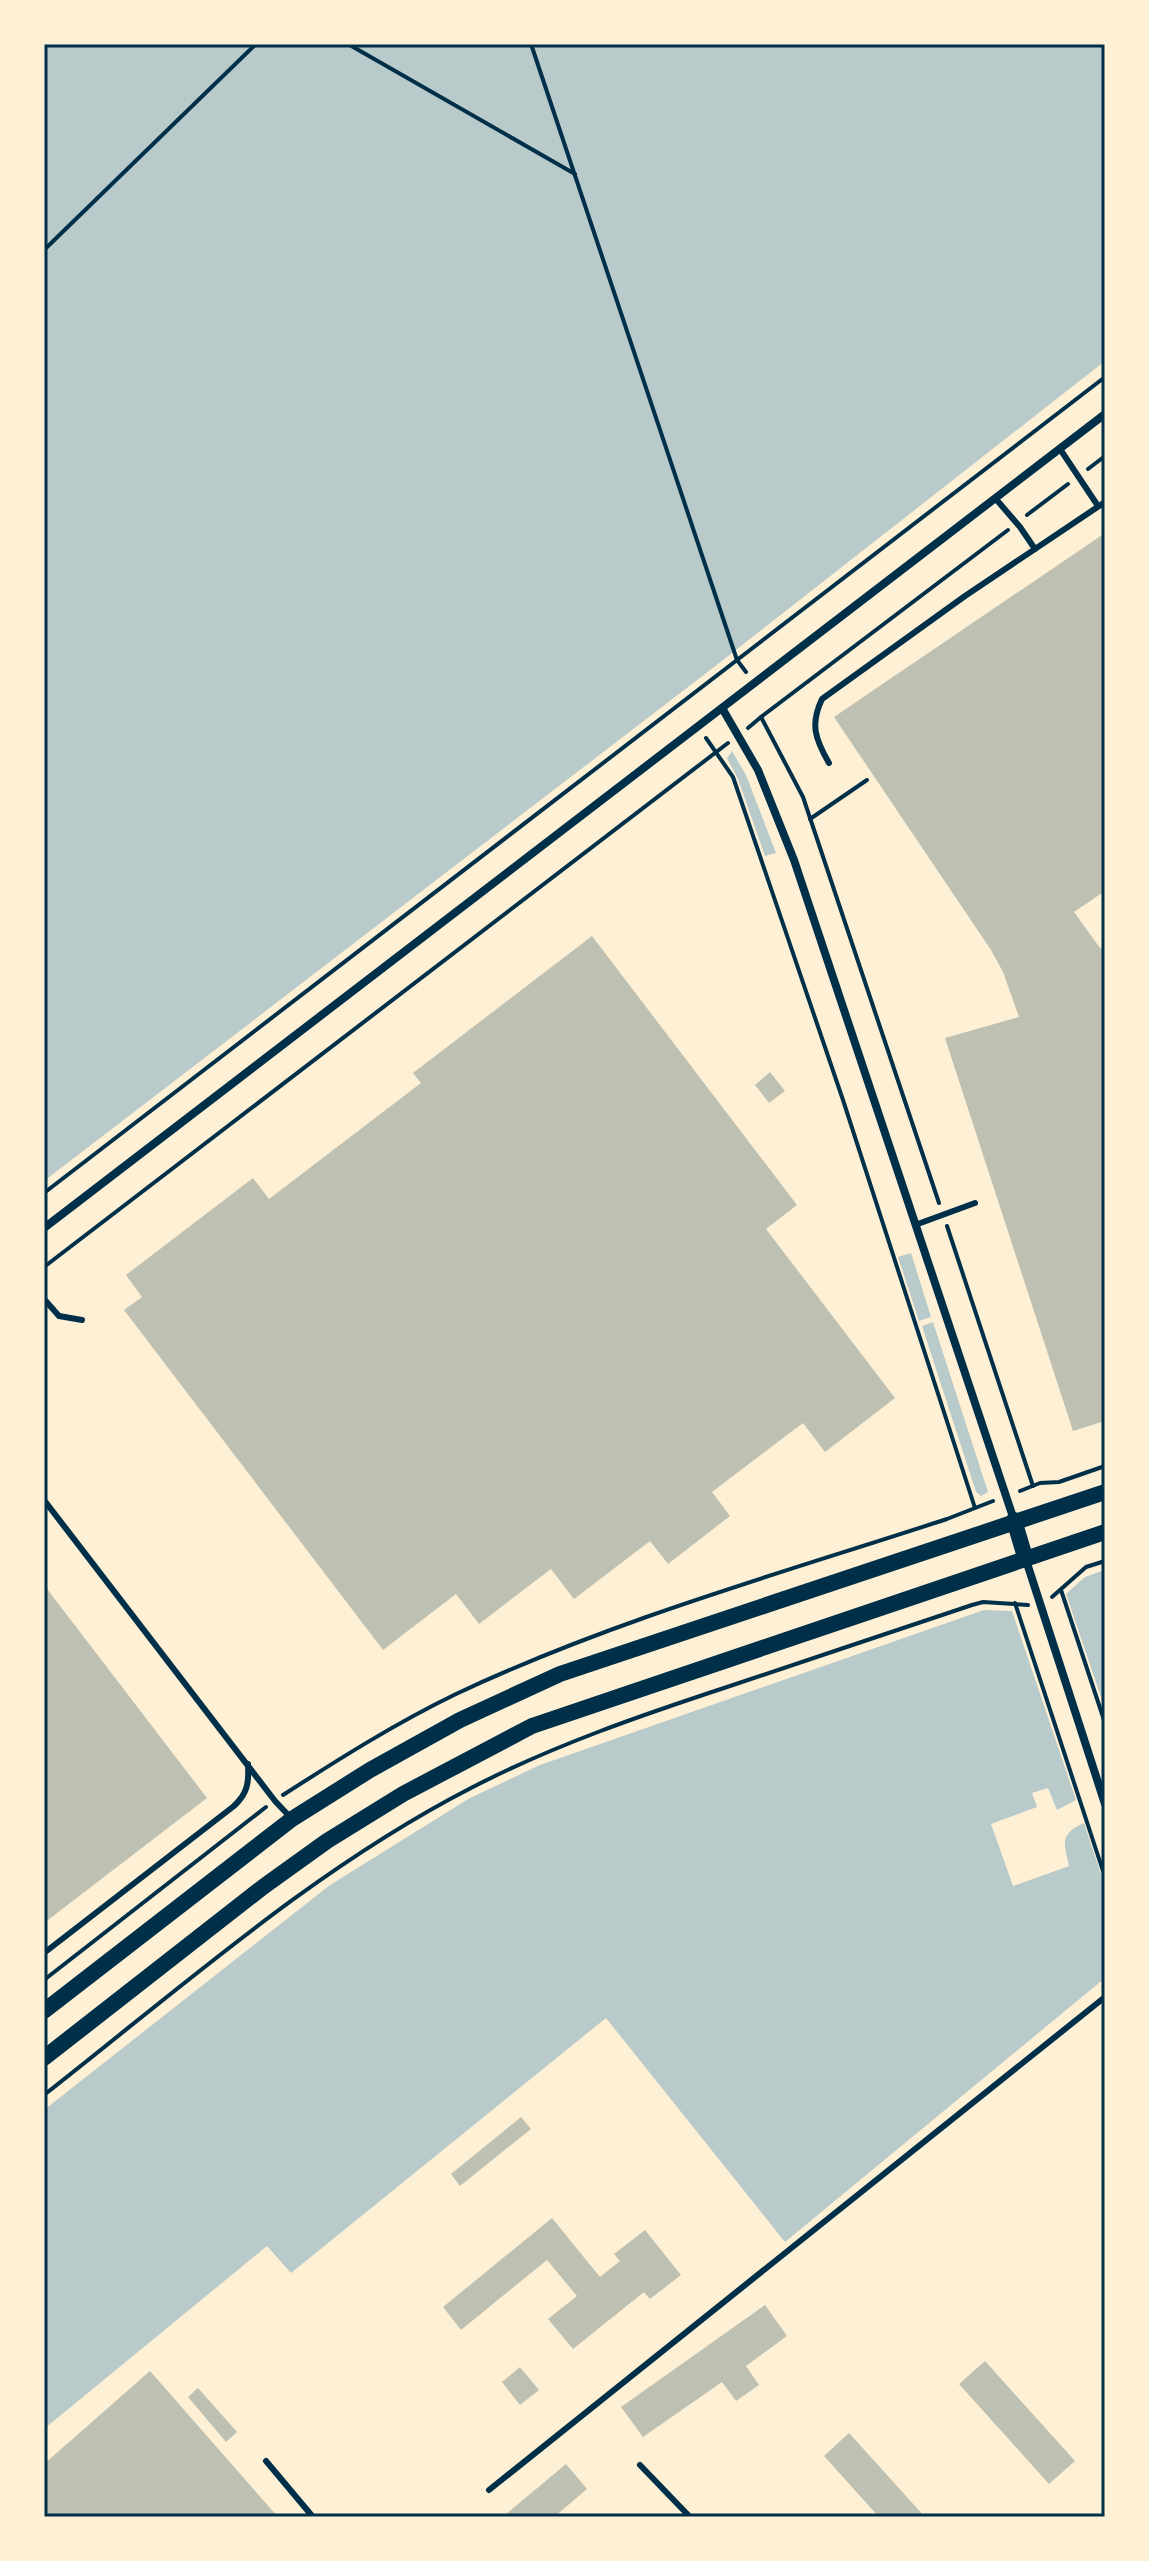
<svg xmlns="http://www.w3.org/2000/svg" width="1149" height="2561" font-family="'PT Sans',sans-serif">
	<style>
		.green { fill: #b9caca }
		.building { fill: #bec0b2 }
		.lines { fill: none; stroke-linecap: round; stroke-linejoin: round }
		.path { stroke: #003049; stroke-width: 4 }
		.service { stroke: #003049; stroke-width: 6 }
		.minor { stroke: #003049; stroke-width: 8 }
		.secondary { stroke: #003049; stroke-width: 16 }
		.neatline { fill: none; stroke: #003049; stroke-width: 3 }
	</style>
	<rect width="100%" height="100%" fill="#fdf0d5"/>
	<g class="green">
		<polygon points="44,44 1105,44 1105,361 718,664 44,1181"/>
		<polygon points="732,751 746,775 776,853 765,856 738,779 727,758"/>
		<polygon points="911,1253 931,1317 919,1321 898,1257"/>
		<polygon points="933,1322 988,1492 981,1496 976,1492 922,1326"/>
		<polygon points="1105,1570 1105,1709 1066,1594 1085,1577"/>
		<path d="M 984,1610 L 1012,1611 L 1076,1800 L 1057,1810 L 1048,1788 L 1032,1793 L 1037,1807 L 991,1824 L 1013,1886 L 1069,1866 C 1064,1843 1059,1834 1084,1823 L 1105,1886 L 1105,1978 L 785,2242 L 606,2018 L 291,2273 L 267,2246 L 44,2429 L 44,2110 L 330,1885 L 470,1798 L 540,1765 Z"/>
	</g>
	<g class="building">
		<polygon points="1105,533 1105,891 1074,912 1100,948 1105,947 1105,1421 1073,1431 945,1038 1019,1017 1003,972 991,950 834,717"/>
		<polygon points="592,936 797,1205 766,1229 895,1398 825,1452 803,1423 712,1492 730,1516 668,1564 650,1541 574,1599 551,1569 479,1624 456,1594 383,1650 124,1310 142,1297 126,1275 253,1178 269,1199 421,1083 413,1073"/>
		<polygon points="770,1072 785,1091 769,1103 755,1085"/>
		<polygon points="44,1585 207,1798 44,1923"/>
		<polygon points="521,2117 531,2129 460,2186 451,2174"/>
		<polygon points="552,2218 600,2277 620,2261 614,2254 645,2230 681,2275 650,2299 644,2292 573,2349 548,2319 577,2296 547,2260 461,2330 443,2307"/>
		<polygon points="765,2305 787,2336 746,2366 759,2385 736,2401 722,2382 643,2437 621,2407"/>
		<polygon points="985,2361 1075,2461 1049,2484 959,2384"/>
		<polygon points="520,2367 539,2390 520,2405 502,2382"/>
		<polygon points="150,2371 278,2517 44,2517 44,2464"/>
		<polygon points="198,2388 237,2432 226,2442 188,2397"/>
		<polygon points="849,2433 925,2517 879,2517 824,2456"/>
		<polygon points="566,2464 587,2489 554,2517 507,2517 505,2515"/>
	</g>
	<g class="lines">
		<g class="path">
			<polyline points="348,44 575,174"/>
			<polyline points="531,44 737,660 746,672"/>
			<polyline points="44,250 256,44"/>
			<polyline points="1088,469 1105,456"/>
			<polyline points="1027,515 1068,484"/>
			<polyline points="761,717 1008,530"/>
			<polyline points="748,728 761,717 803,797 939,1203"/>
			<polyline points="706,738 733,777 843,1100 975,1508"/>
			<polyline points="810,819 867,780"/>
			<polyline points="44,1193 1105,377"/>
			<polyline points="947,1226 1033,1486"/>
			<polyline points="44,1267 728,743"/>
			<polyline points="1020,1491 1040,1483 1059,1482 1105,1466"/>
			<polyline points="1061,1590 1105,1723"/>
			<polyline points="1052,1597 1086,1567 1105,1561"/>
			<polyline points="1015,1603 1105,1877"/>
			<path d="M 283,1795 C 339,1759 396,1723 456,1694 C 613,1620 782,1573 947,1519 L 993,1501"/>
			<polyline points="44,1980 266,1807"/>
			<path d="M 44,2095 C 182,1987 315,1868 471,1788 C 554,1745 642,1715 730,1686 C 811,1659 891,1632 972,1605 L 983,1602 L 1028,1605"/>
		</g>
		<g class="service">
			<polyline points="1060,449 1098,506"/>
			<polyline points="995,498 1020,527 1035,549"/>
			<path d="M 829,763 C 815,739 810,724 822,699 L 965,596 L 1105,502"/>
			<polyline points="915,1225 975,1203"/>
			<polyline points="44,1299 59,1316 82,1320"/>
			<polyline points="44,1500 275,1801 292,1819"/>
			<path d="M 44,1953 L 234,1806 C 248,1793 249,1782 248,1764"/>
			<polyline points="266,2461 313,2517"/>
			<polyline points="640,2465 690,2517"/>
			<polyline points="489,2490 1105,1997"/>
		</g>
		<g class="minor">
			<polyline points="722,708 758,770 794,860 1014,1520"/>
			<polyline points="44,1228 1105,414"/>
			<polyline points="1025,1557 1105,1804"/>
		</g>
		<g class="secondary">
			<polyline points="1014,1520 1025,1557"/>
			<polyline points="44,2011 292,1819 370,1770 460,1720 560,1674 1105,1492"/>
			<polyline points="44,2058 263,1887 327,1841 403,1794 532,1726 1105,1532"/>
		</g>
	</g>
	<rect width="1149" height="2561" fill="none" stroke="#fdf0d5" stroke-width="92"/>
	<rect x="46" y="46" width="1057" height="2469" class="neatline"/>
</svg>
